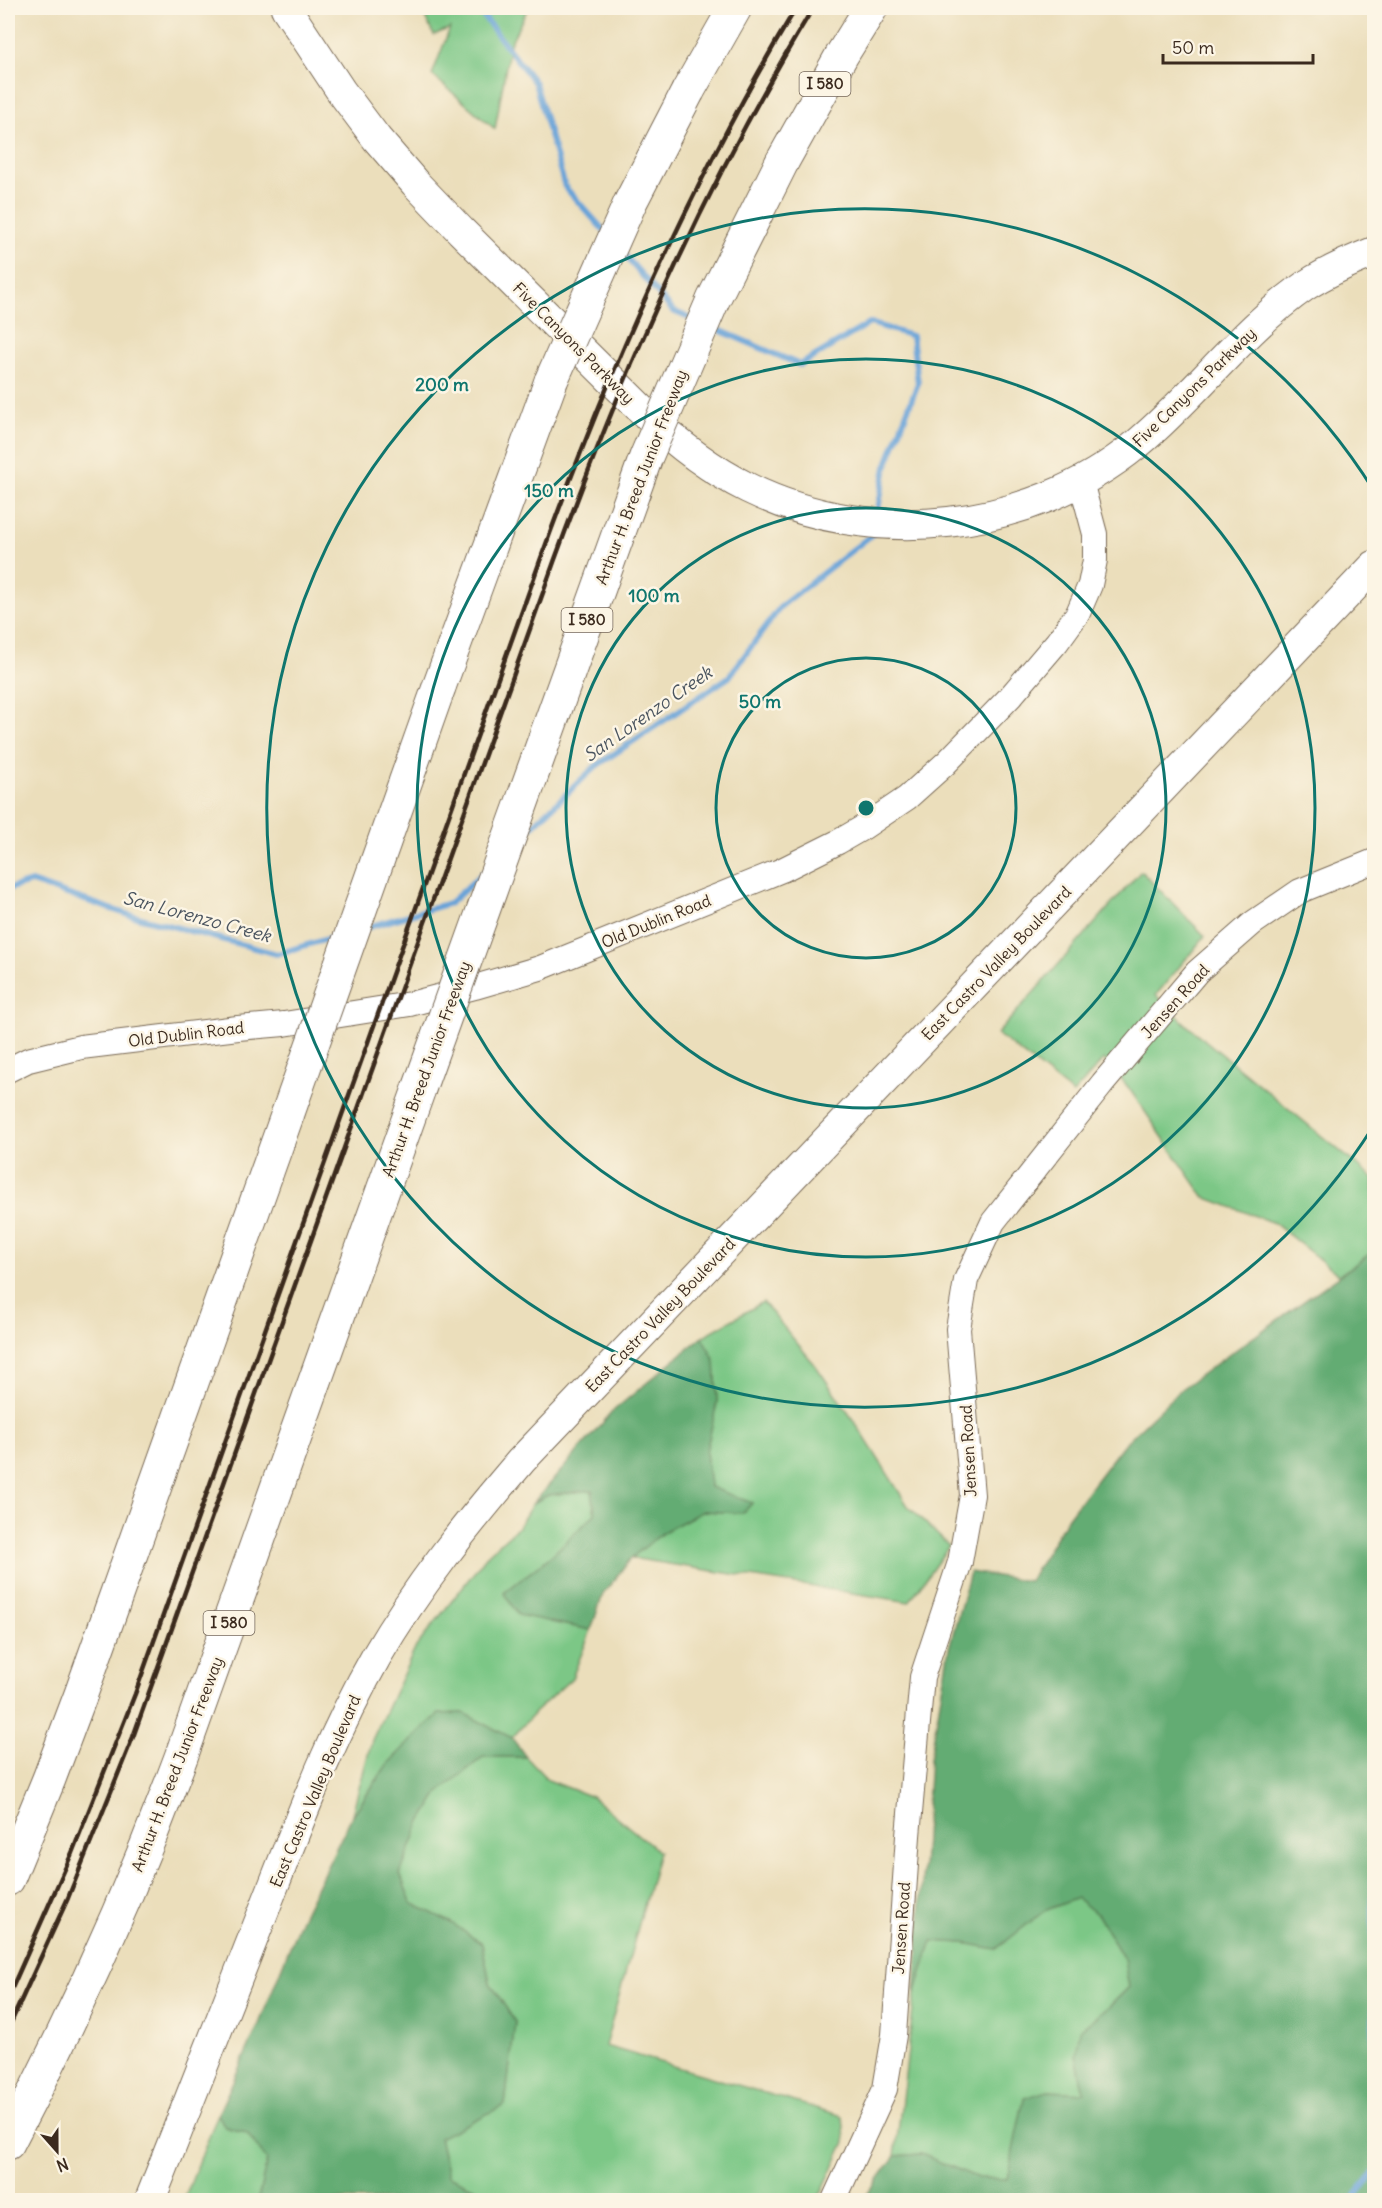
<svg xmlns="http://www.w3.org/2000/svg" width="1382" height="2208" font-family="Delius,sans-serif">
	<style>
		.green { fill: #7bc786; stroke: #5b7852; stroke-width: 1.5 }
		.forest { fill: #64ac73; stroke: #506b48; stroke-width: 1.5 }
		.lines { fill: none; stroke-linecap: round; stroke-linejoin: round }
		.stream { stroke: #67a3d8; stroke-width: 6 }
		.minor-casing { stroke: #796955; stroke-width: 26 }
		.major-casing { stroke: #796955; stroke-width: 32 }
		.highway-casing { stroke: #796955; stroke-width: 35 }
		.minor { stroke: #fff; stroke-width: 24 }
		.major { stroke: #fff; stroke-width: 30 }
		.highway { stroke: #fff; stroke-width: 33 }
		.rail { stroke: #3b2a1e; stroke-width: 4.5 }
		.highway-bridge-casing { stroke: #796955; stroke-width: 35; stroke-linecap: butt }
		.highway-bridge { stroke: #fff; stroke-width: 33 }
		.ring { fill: none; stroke: #0f766e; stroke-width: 3 }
		.labels { text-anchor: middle; stroke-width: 5; stroke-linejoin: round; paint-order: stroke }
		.shield { fill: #fcf5e5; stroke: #75675a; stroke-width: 1.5 }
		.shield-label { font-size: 15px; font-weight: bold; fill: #3b2a1e }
		.street-label { font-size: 16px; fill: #3b2a1e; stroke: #fcf5e5 }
		.water-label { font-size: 18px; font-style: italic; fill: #4a545f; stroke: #fcf5e5 }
		.centre { fill: #0f766e; stroke: #fcf5e5; stroke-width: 3 }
		.ring-label { font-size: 18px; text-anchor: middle; font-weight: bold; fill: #0f766e; stroke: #fcf5e5; stroke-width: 5; stroke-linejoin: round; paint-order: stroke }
	</style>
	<rect width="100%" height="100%" fill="#fcf5e5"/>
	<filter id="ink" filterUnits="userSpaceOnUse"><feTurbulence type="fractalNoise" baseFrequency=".0167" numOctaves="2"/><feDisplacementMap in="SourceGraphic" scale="12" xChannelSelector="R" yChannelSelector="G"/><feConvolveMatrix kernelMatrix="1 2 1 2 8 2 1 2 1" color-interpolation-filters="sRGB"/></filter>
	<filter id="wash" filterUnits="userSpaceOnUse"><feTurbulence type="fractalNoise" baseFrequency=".008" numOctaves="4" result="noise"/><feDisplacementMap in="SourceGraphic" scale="24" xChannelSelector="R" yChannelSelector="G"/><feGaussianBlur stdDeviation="1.35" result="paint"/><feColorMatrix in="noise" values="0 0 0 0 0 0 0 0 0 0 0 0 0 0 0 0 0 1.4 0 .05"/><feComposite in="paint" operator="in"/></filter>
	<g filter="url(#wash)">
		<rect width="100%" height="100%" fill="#ebdebb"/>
		<g class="green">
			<polygon points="420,8 528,8 510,44 495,129 432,75 450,28 434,35"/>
			<polygon points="1141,871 1205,936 1156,995 1189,1027 1374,1179 1374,1251 1339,1275 1274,1223 1204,1197 1128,1087 1104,1059 1073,1094 997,1034"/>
			<polygon points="763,1302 816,1366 858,1427 908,1506 949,1546 909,1602 631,1558 665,1531 703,1511 743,1513 752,1503 710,1487 706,1452 717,1403 715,1361 702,1337"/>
			<polygon points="592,1490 595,1514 551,1556 504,1593 550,1622 591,1630 572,1678 535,1712 512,1738 463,1713 439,1714 387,1765 351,1818 372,1740 416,1647 489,1553 518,1527 533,1503 548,1495"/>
			<polygon points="483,1757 526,1757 548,1780 592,1797 659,1852 605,2046 843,2116 845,2142 821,2193 815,2200 486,2200 486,2193 448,2176 439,2137 505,2104 515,2022 490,1983 482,1944 450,1922 411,1903 400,1874 420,1823 440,1791"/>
			<polygon points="1077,1898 1098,1915 1124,1959 1129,1987 1109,2007 1076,2055 1084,2093 1048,2091 1007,2179 978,2178 921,2154 895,2156 915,1994 932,1941 964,1943 996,1949 1044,1911"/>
			<polygon points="218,2114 225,2127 247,2133 267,2160 258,2200 184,2200"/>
		</g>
		<g class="forest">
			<polygon points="1374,1251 1374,2200 863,2200 895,2156 921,2154 978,2178 1007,2179 1024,2098 1048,2091 1084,2093 1076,2055 1080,2030 1109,2007 1129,1987 1124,1959 1098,1915 1077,1898 1044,1911 996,1949 964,1943 932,1941 915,1994 930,1759 949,1648 970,1572 1029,1581 1068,1517 1123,1445 1181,1389"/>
			<polygon points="702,1337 715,1361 717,1402 706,1452 710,1487 752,1503 743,1513 703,1511 665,1531 631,1558 603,1594 591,1630 518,1615 504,1593 551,1556 595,1514 592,1490 548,1495 533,1503 613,1411"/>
			<polygon points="463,1713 512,1738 526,1757 483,1757 440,1791 420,1823 400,1874 411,1903 450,1922 482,1944 490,1983 515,2022 505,2105 439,2138 448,2176 486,2193 486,2200 258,2200 267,2160 247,2133 225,2127 218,2114 259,2024 301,1919 351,1818 387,1765 419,1732 439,1714"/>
		</g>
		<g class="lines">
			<g class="stream">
				<polyline points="477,8 535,83 565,187 606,233"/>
				<polyline points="620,250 673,311 694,320"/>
				<polyline points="712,327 800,365 870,323 912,336 918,383 886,467 877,514"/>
				<polyline points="525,833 596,766 729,677 781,606 874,533"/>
				<polyline points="8,889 31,882 126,914 277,954 340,935"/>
				<polyline points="365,928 450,903 483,873"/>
				<polyline points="1374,1845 1373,1856 1374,2106"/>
				<polyline points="1352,2200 1374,2173"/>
			</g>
		</g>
	</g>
	<g filter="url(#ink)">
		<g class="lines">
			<g class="minor-casing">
				<g id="minor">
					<polyline points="8,1070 28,1060 81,1047 238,1028 284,1024 410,1004 475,987 540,968 782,870 838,842 864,827 907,798 946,763 1010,697 1057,642 1078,613 1090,585 1095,560 1095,534 1081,482"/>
					<polyline points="834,2200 885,2089 894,2035 908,1836 922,1677 960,1562 972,1495 958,1329 966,1280 993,1222 1103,1083 1197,972 1253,923 1300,891 1374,861"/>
				</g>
			</g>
			<g class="major-casing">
				<g id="major">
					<path d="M 286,8 L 341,91 L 377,139 L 415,183 L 461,231 L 646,414 C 676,443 710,469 748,488 C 872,549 1030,532 1137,444 C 1196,395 1242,330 1305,286 C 1326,272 1351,261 1374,252"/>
					<path d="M 150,2200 C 189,2102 227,2004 266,1905 C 299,1821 331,1736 376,1657 C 417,1586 468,1523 521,1461 L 1374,566"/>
				</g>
			</g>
			<g class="highway-casing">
				<g id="highway">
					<polyline points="688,91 735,8"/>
					<polyline points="782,162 843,53 871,8"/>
					<polyline points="439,687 551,381"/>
					<polyline points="8,1879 49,1779 81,1694 288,1113"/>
					<path d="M 8,2143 C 74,2018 132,1889 181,1757 L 419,1089"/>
				</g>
			</g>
			<use href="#minor" class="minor"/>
			<use href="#major" class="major"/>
			<use href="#highway" class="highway"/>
			<g class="rail">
				<path d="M 8,1997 L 72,1853 L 135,1694 L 541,558 C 610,367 691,182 796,8"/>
				<path d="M 8,2029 L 68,1898 L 133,1737 L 554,562 C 624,370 706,183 813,8"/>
			</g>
			<g class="highway-bridge-casing">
				<g id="highway-bridge">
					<polyline points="551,381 630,203 688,91"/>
					<polyline points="419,1089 646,457 713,300 782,162"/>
					<polyline points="288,1113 439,687"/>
				</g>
			</g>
			<use href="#highway-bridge" class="highway-bridge"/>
		</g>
	</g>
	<g class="ring">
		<circle cx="866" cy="808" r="150"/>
		<circle cx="866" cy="808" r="300"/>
		<circle cx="866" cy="808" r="449"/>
		<path d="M1374 1125A599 599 0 1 1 1374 491"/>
	</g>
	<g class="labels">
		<g class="shield">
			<rect x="799.5" y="72" width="51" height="24" rx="4.5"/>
			<rect x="561.5" y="608" width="51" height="24" rx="4.5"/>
			<rect x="203.5" y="1611" width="51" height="24" rx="4.5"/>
		</g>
		<g class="shield-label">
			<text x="825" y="89">I 580</text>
			<text x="587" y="625">I 580</text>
			<text x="229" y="1628">I 580</text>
		</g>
		<g class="street-label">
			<text transform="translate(574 343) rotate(45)" y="6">Five Canyons Parkway</text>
			<text transform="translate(1194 387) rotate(-44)" y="6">Five Canyons Parkway</text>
			<text transform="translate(641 477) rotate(-69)" y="6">Arthur H. Breed Junior Freeway</text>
			<text transform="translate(656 921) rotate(-22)" y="6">Old Dublin Road</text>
			<text transform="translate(996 963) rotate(-46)" y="6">East Castro Valley Boulevard</text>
			<text transform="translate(1175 1001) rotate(-48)" y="6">Jensen Road</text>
			<text transform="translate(186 1034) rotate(-7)" y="6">Old Dublin Road</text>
			<text transform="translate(426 1069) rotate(-70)" y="6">Arthur H. Breed Junior Freeway</text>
			<text transform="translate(660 1315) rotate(-46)" y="6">East Castro Valley Boulevard</text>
			<text transform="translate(968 1451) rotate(-93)" y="6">Jensen Road</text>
			<text transform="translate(177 1764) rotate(-69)" y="6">Arthur H. Breed Junior Freeway</text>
			<text transform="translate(315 1791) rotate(-67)" y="6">East Castro Valley Boulevard</text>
			<text transform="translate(901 1928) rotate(-86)" y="6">Jensen Road</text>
		</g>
		<g class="water-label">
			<text transform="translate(648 714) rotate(-35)" y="6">San Lorenzo Creek</text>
			<text transform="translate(197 917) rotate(15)" y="6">San Lorenzo Creek</text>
		</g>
	</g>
	<circle cx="866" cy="808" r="9" class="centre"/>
	<g class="ring-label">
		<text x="442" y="391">200 m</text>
		<text x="549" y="497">150 m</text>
		<text x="654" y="602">100 m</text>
		<text x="760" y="708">50 m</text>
	</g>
	<rect width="1382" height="2208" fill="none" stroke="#fcf5e5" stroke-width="30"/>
	<g transform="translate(57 2151) rotate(159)" stroke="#fcf5e5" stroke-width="4.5" paint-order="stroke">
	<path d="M0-4.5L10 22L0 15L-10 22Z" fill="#3b2a1e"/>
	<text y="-9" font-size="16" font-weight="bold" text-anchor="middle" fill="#3b2a1e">N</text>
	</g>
	<path d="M1163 54v9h150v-9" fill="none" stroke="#3b2a1e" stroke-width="3"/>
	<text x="1172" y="54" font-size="18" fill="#3b2a1e" stroke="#fcf5e5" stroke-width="4.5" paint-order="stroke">50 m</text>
</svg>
